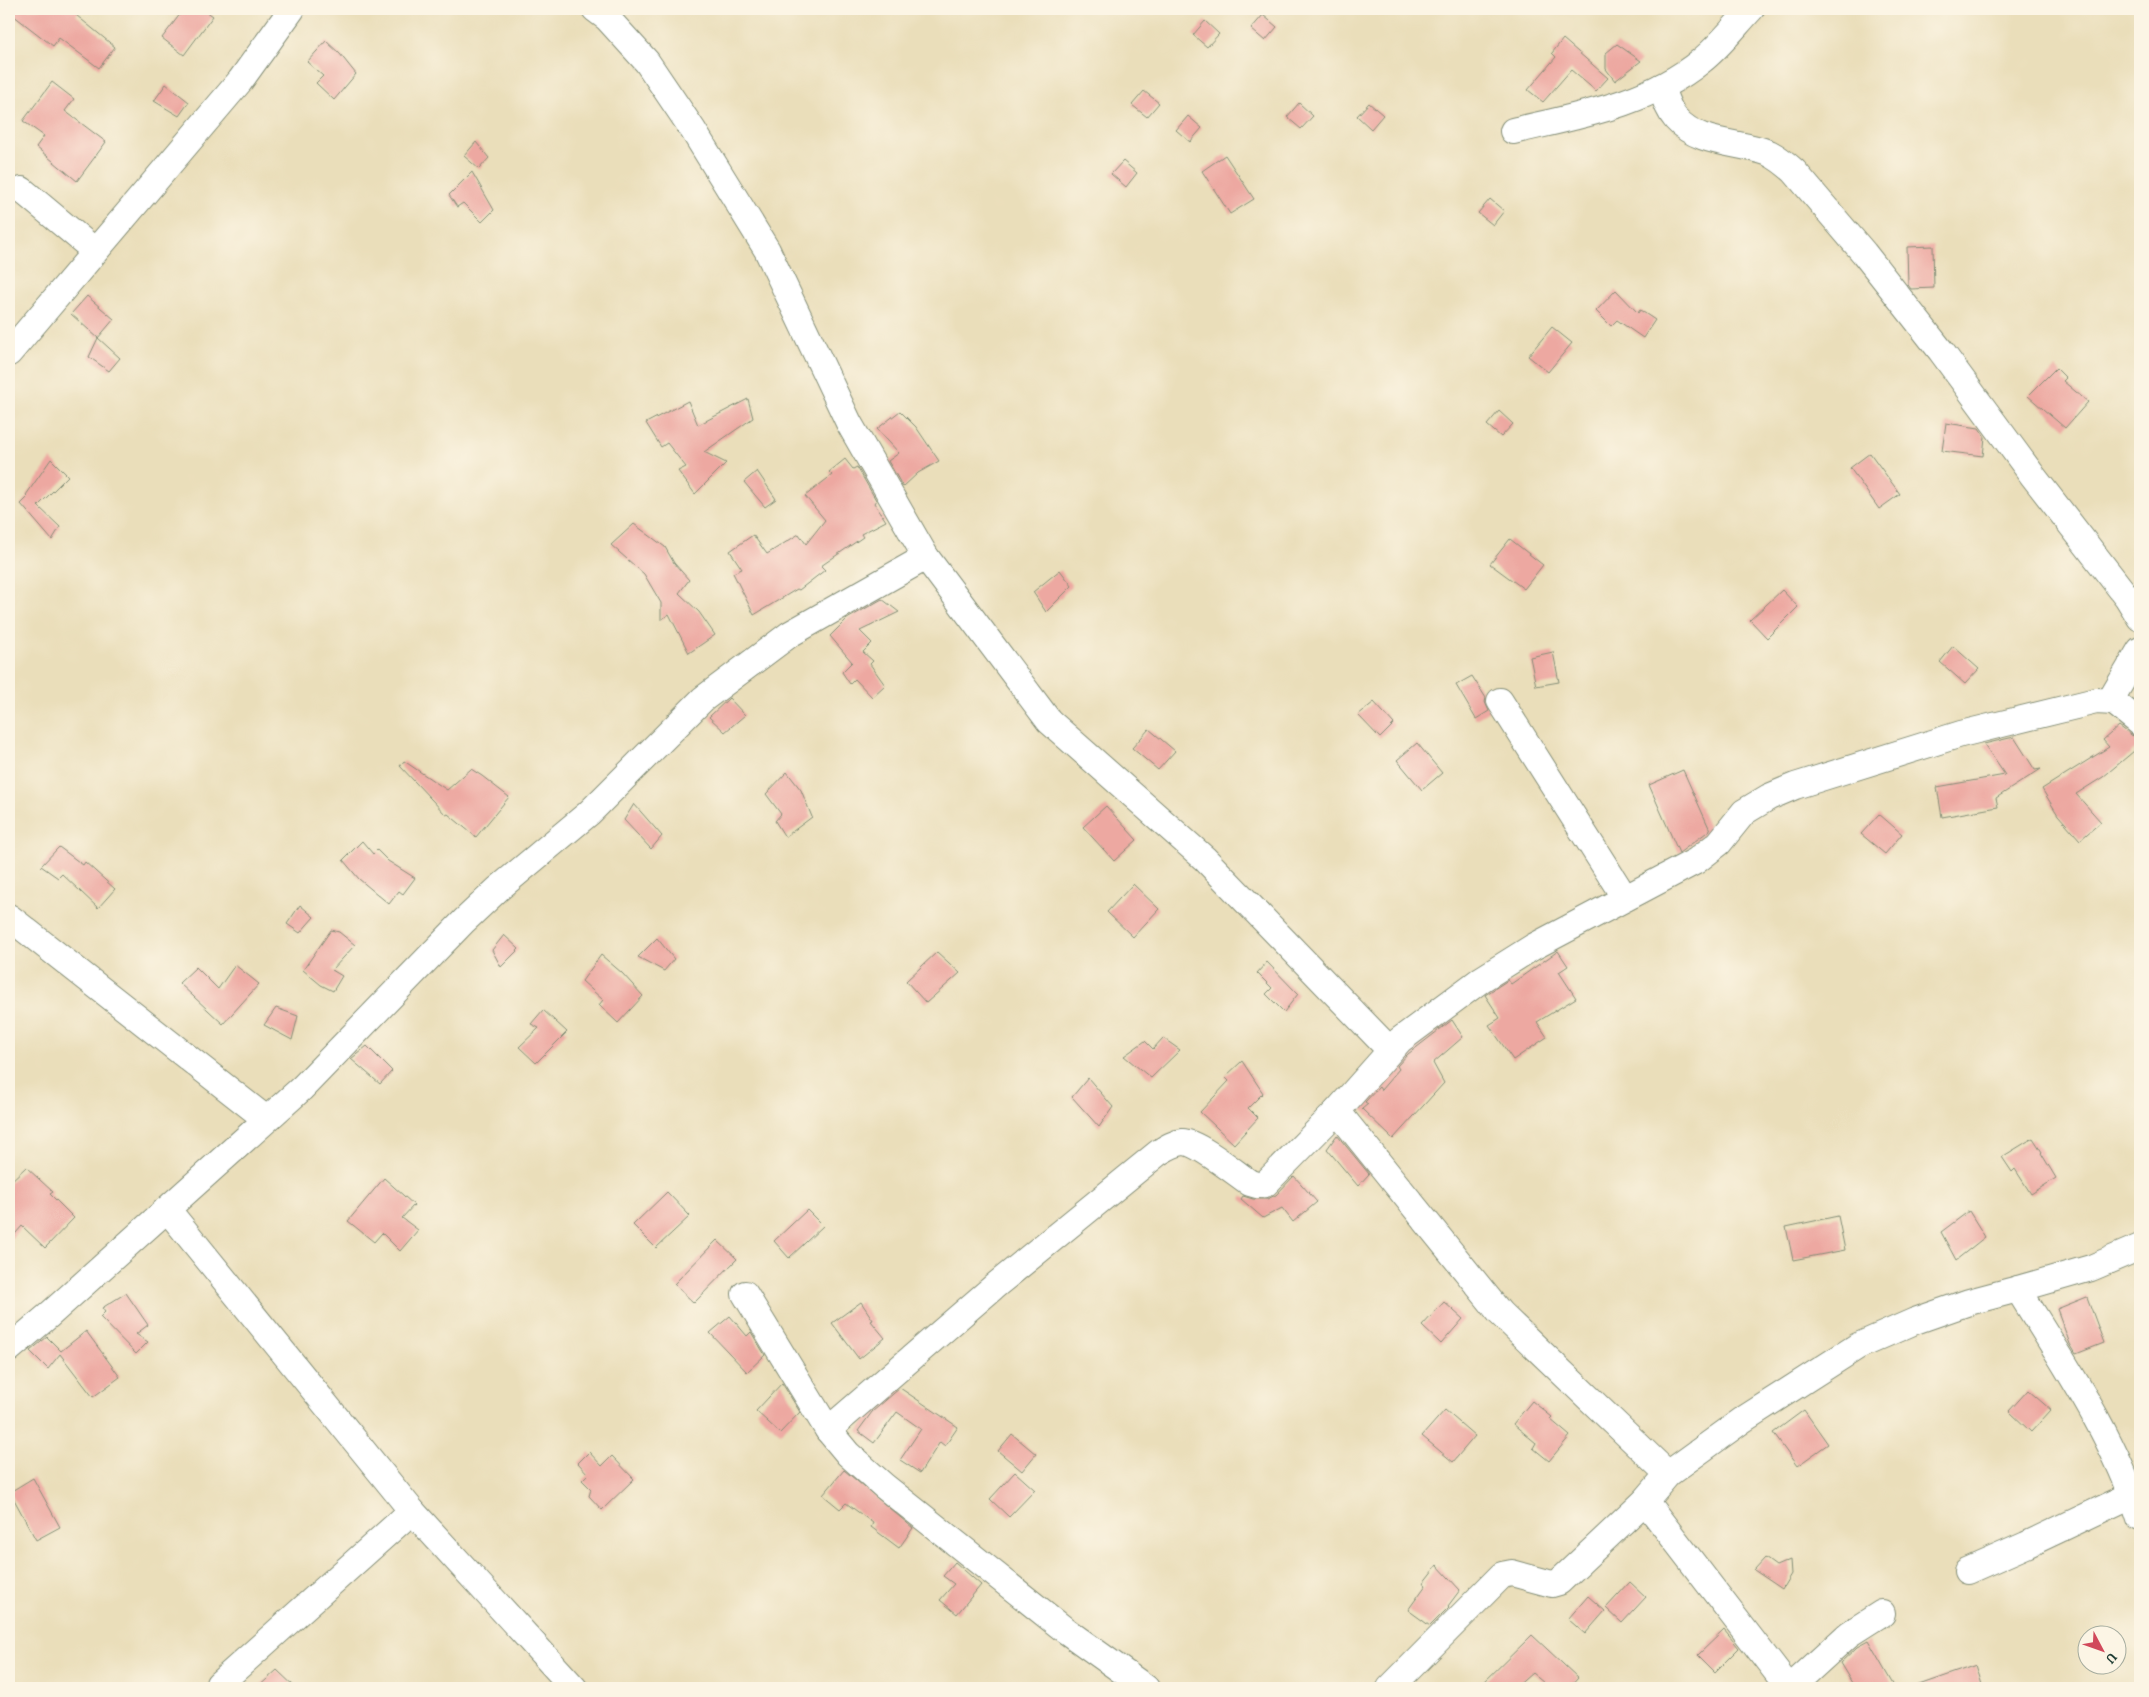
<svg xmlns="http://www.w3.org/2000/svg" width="2149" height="1697" font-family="Alegreya,serif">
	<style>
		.building { fill: #eda8a1 }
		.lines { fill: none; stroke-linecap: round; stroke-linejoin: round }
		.minor-casing { stroke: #848e77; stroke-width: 28 }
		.minor { stroke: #fff; stroke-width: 26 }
	</style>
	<rect width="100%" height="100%" fill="#fcf5e5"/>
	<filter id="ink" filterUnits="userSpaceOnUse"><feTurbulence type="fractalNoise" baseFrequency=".02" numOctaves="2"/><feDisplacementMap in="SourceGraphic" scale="10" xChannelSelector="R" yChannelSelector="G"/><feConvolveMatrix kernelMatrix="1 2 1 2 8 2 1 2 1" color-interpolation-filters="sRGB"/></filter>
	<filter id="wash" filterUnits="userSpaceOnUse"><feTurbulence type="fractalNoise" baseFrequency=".0096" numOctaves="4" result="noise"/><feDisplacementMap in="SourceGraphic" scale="20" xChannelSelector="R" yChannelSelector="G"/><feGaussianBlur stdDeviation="1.12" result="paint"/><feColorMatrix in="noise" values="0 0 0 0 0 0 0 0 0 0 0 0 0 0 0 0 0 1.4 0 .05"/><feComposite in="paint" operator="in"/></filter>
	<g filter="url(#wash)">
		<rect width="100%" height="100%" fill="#eadeba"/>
		<g id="blocks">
			<g class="building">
				<polygon points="9,9 81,9 76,15 115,47 99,68 59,38 53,46 9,12"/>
				<polygon points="184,9 203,9 213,16 184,55 162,38"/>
				<polygon points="1263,15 1277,27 1265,41 1251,29"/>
				<polygon points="1205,21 1219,34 1207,47 1193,35"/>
				<polygon points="1563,39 1608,78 1596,91 1571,70 1543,102 1528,90 1556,57 1552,53"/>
				<polygon points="326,41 340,54 356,74 334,100 316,83 323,76 307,62"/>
				<polygon points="1617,44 1641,61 1615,81 1606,69 1606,53"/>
				<polygon points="52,82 74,99 65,111 106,142 77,181 36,147 44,136 23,121"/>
				<polygon points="166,84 189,102 179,116 154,101"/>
				<polygon points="1144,91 1159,103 1147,117 1132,105"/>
				<polygon points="1299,103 1313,116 1301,129 1287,117"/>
				<polygon points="1369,103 1383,115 1371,129 1357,116"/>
				<polygon points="1188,116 1202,128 1190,142 1176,130"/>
				<polygon points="476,142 489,158 479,169 464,156"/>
				<polygon points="1225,155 1254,199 1230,214 1202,171"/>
				<polygon points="1123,161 1137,173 1126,187 1111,174"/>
				<polygon points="472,172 494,210 482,222 463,203 457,207 449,195"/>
				<polygon points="1490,199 1504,211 1493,225 1478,213"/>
				<polygon points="1933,246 1934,288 1911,289 1908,285 1907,247"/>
				<polygon points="1616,290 1638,313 1640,310 1655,320 1643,338 1617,320 1611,326 1596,311"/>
				<polygon points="87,296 114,319 98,338 71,314"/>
				<polygon points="1552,327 1572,343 1548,372 1528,356"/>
				<polygon points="98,338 120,358 109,371 89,357"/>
				<polygon points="2056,368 2066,378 2063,381 2088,402 2065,428 2028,396"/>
				<polygon points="748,399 753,418 704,452 726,463 695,494 678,471 686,467 667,443 661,447 646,423 688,401 698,425"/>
				<polygon points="900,411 916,427 939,461 918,473 903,487 888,461 899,453 877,429"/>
				<polygon points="1499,411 1513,424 1501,437 1487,425"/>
				<polygon points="1946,423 1979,428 1985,437 1983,456 1942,451"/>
				<polygon points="1870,453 1900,494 1879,509 1850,468"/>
				<polygon points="51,459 68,476 38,506 60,527 52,540 21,504 28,497 26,495"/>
				<polygon points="845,459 853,469 857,467 876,500 874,503 886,521 861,534 863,537 821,566 825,570 799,590 797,589 754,615 733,573 742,569 730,551 753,535 767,554 799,534 806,544 825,520 805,496 832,475 829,472"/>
				<polygon points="757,471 776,499 765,507 744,482"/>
				<polygon points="634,524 665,547 674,563 689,580 679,593 699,612 715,635 689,653 669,614 661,620 661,603 644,574 611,545"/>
				<polygon points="1510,539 1543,565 1524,589 1490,564"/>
				<polygon points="1060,570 1072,586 1046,612 1033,592"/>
				<polygon points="1782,590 1798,607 1767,638 1750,620"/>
				<polygon points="882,599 899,612 860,631 872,643 863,652 873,661 870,664 885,685 872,697 855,679 850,684 842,672 852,662 830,636 847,619"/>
				<polygon points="1953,646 1979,669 1965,684 1940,662"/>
				<polygon points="1553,652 1559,682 1536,686 1530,657"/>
				<polygon points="1472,676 1486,698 1485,702 1489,711 1476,719 1456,685"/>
				<polygon points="729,698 745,715 725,732 709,717"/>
				<polygon points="1374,702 1394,724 1380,738 1358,715"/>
				<polygon points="2119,726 2131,735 2140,738 2140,746 2103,777 2076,794 2101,822 2080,840 2058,815 2042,789 2109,747 2103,740"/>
				<polygon points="1149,729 1175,751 1158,770 1132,748"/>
				<polygon points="2014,737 2035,770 2041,769 1996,798 1998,807 1942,817 1937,787 2005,775 1984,744"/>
				<polygon points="1417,743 1442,773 1422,790 1397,760"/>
				<polygon points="404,761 447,790 471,769 482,776 509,797 476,837 448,814 446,815 400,766"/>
				<polygon points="1683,770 1710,830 1679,853 1649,785"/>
				<polygon points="787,772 801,790 812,817 785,837 775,821 781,814 766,794"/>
				<polygon points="634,804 662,836 651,849 624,820"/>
				<polygon points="1106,806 1137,840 1114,861 1083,827"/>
				<polygon points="1879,814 1902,834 1885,854 1861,834"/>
				<polygon points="362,841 373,854 377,850 388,861 415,878 403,894 399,891 389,904 359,879 343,860"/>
				<polygon points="59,847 83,865 85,862 115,889 98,908 62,874 58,878 41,866"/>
				<polygon points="1133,884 1159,909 1133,937 1107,912"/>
				<polygon points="300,905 314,917 300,933 287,924"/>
				<polygon points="331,930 339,932 355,945 332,970 342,976 333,991 321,985 303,970"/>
				<polygon points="504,935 519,949 501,967 492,950"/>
				<polygon points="657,938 674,959 664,971 638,957"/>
				<polygon points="1558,951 1568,966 1559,972 1576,998 1537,1022 1547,1037 1513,1060 1489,1025 1500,1018 1485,995 1508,980 1511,984"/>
				<polygon points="937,952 960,973 926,1003 906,981"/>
				<polygon points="601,955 622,973 643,996 618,1023 599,1005 603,1000 582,981"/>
				<polygon points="1267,962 1298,994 1284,1012 1266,994 1272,988 1257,973"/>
				<polygon points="235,965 259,984 223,1024 179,983 196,967 218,989"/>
				<polygon points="276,1008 298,1016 292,1040 264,1025"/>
				<polygon points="543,1010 567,1032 536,1063 519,1047 539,1028 531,1024"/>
				<polygon points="1452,1020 1463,1037 1433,1063 1444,1083 1393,1139 1362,1109 1368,1104 1365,1102 1379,1087 1381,1090 1399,1069 1397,1066 1408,1054"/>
				<polygon points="1163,1038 1180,1050 1151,1078 1124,1056 1145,1041 1153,1049"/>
				<polygon points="367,1046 392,1071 380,1084 351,1059"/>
				<polygon points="1242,1061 1263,1093 1248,1108 1258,1118 1234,1144 1200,1112 1229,1081 1225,1077"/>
				<polygon points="1088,1078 1113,1107 1099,1127 1072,1097"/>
				<polygon points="1337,1135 1369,1174 1358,1186 1327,1149"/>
				<polygon points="2033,1138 2042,1152 2041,1153 2056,1178 2031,1194 2015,1169 2012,1172 2002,1157"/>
				<polygon points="26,1167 53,1192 50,1194 74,1218 45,1248 22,1226 9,1241 9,1183"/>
				<polygon points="1294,1176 1317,1202 1293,1222 1282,1208 1263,1218 1241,1199 1243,1196 1253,1199 1267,1199 1276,1195"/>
				<polygon points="384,1178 414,1205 402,1218 418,1230 400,1251 382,1233 374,1242 348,1221"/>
				<polygon points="667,1192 690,1216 656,1248 633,1225"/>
				<polygon points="807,1210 823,1226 789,1258 774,1241"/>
				<polygon points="1969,1211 1985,1237 1956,1260 1941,1232"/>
				<polygon points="1838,1216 1845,1250 1793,1260 1786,1227"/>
				<polygon points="717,1240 737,1259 694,1303 674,1284"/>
				<polygon points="126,1293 148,1325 136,1334 148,1342 136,1354 100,1317 105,1312 102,1308"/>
				<polygon points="2087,1297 2104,1343 2076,1354 2070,1344 2057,1309"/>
				<polygon points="861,1302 873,1320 871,1321 885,1338 859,1359 832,1323"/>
				<polygon points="1444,1302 1463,1319 1441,1344 1422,1326"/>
				<polygon points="730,1316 747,1336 751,1332 765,1355 747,1372 710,1333"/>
				<polygon points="86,1331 120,1377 93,1397 60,1354 48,1369 30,1351 47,1337 61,1351"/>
				<polygon points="782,1383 800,1412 780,1433 756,1411"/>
				<polygon points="900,1388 958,1427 945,1446 940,1442 920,1473 900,1460 921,1429 897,1412 874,1443 858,1431 872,1412"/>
				<polygon points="2028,1390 2051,1410 2031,1432 2009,1411"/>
				<polygon points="1532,1401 1552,1417 1550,1419 1570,1436 1549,1461 1533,1448 1536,1443 1513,1424"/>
				<polygon points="1445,1410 1475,1436 1453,1462 1422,1436"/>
				<polygon points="1804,1410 1828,1444 1797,1466 1773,1433"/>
				<polygon points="1012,1434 1036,1454 1022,1471 998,1451"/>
				<polygon points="589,1452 602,1466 612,1456 634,1479 602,1510 589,1496 591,1489 582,1480 588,1474 578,1463"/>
				<polygon points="844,1470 913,1528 899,1548 871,1527 873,1523 846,1503 840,1509 823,1495"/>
				<polygon points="1015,1472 1035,1490 1009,1517 990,1499"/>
				<polygon points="33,1478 60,1527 36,1540 10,1492"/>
				<polygon points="1765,1558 1776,1566 1790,1560 1791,1574 1782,1589 1754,1570"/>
				<polygon points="955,1562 981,1585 957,1614 940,1600 954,1584 943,1576"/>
				<polygon points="1437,1565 1460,1590 1448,1606 1449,1607 1430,1626 1408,1610 1426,1585 1423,1583"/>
				<polygon points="1630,1582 1646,1597 1622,1623 1606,1608"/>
				<polygon points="1588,1596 1605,1611 1585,1634 1568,1619"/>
				<polygon points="1724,1630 1739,1648 1715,1672 1698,1655"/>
				<polygon points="1532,1635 1578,1678 1569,1688 1550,1688 1532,1673 1515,1688 1478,1688"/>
				<polygon points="1868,1641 1895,1688 1855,1688 1840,1663 1857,1647"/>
				<polygon points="1976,1665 1983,1688 1916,1688 1916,1686"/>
				<polygon points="277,1670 296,1688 257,1688"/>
			</g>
		</g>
	</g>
	<g filter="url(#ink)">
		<use href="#blocks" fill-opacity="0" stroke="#848e77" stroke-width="1"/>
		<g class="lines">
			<g class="minor-casing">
				<g id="minor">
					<polyline points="595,9 607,18 647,62 693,130 767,250 849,423 926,557 1049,721 1205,859 1390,1050"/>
					<path d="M 1661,87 C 1665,98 1668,110 1676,119 C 1699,145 1738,141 1769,153 C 1779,158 1786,164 1794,171 L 1864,253 L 1941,351 L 2033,476 L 2127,597 L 2140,618"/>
					<path d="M 1513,131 C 1577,116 1649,104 1701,61 C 1719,47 1735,26 1751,9"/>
					<polyline points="22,190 95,251"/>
					<polyline points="9,353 240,81 292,9"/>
					<polyline points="1500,701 1625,898"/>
					<polyline points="2110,701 2140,650"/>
					<polyline points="9,917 266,1119"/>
					<polyline points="1337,1111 1500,1313 1668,1474 1645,1501 1559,1582 1552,1584 1512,1573 1502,1575 1390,1688"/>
					<polyline points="167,1209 412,1511 574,1688"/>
					<polyline points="2018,1289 2091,1268 2140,1247"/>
					<polyline points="745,1294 828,1430 848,1454 884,1486 1065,1630 1146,1688"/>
					<polyline points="9,1349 48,1316 302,1088 464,921 498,889 589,813 703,699 790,634 926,557"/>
					<path d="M 828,1430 L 996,1285 L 1158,1153 C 1166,1148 1173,1143 1183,1142 C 1197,1142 1237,1174 1250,1183 L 1257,1185 L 1265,1184 L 1337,1111 L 1400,1040 L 1482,979 L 1533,947 L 1696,861 L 1719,843 L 1744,812 L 1769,797 L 1795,786 L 1961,734 L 2096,701 L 2114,702 L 2140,723"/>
					<path d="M 1668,1474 L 1744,1419 L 1858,1346 L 1915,1321 L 1969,1302 L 2018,1289 C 2063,1362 2114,1436 2140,1518"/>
					<polyline points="1645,1501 1789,1688"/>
					<polyline points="1967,1571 2026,1545 2140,1491"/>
					<polyline points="219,1684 412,1511"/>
					<polyline points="1790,1688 1849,1634 1882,1613"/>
				</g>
			</g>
			<use href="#minor" class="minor"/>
		</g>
	</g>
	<rect width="2149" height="1697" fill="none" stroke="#fcf5e5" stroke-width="30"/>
	<g transform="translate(2102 1650) rotate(131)"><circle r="24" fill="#fcf5e5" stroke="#a4ab9e"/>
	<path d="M0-4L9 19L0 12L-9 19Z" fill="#d1495b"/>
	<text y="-8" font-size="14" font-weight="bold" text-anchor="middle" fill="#1f3d34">U</text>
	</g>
</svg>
